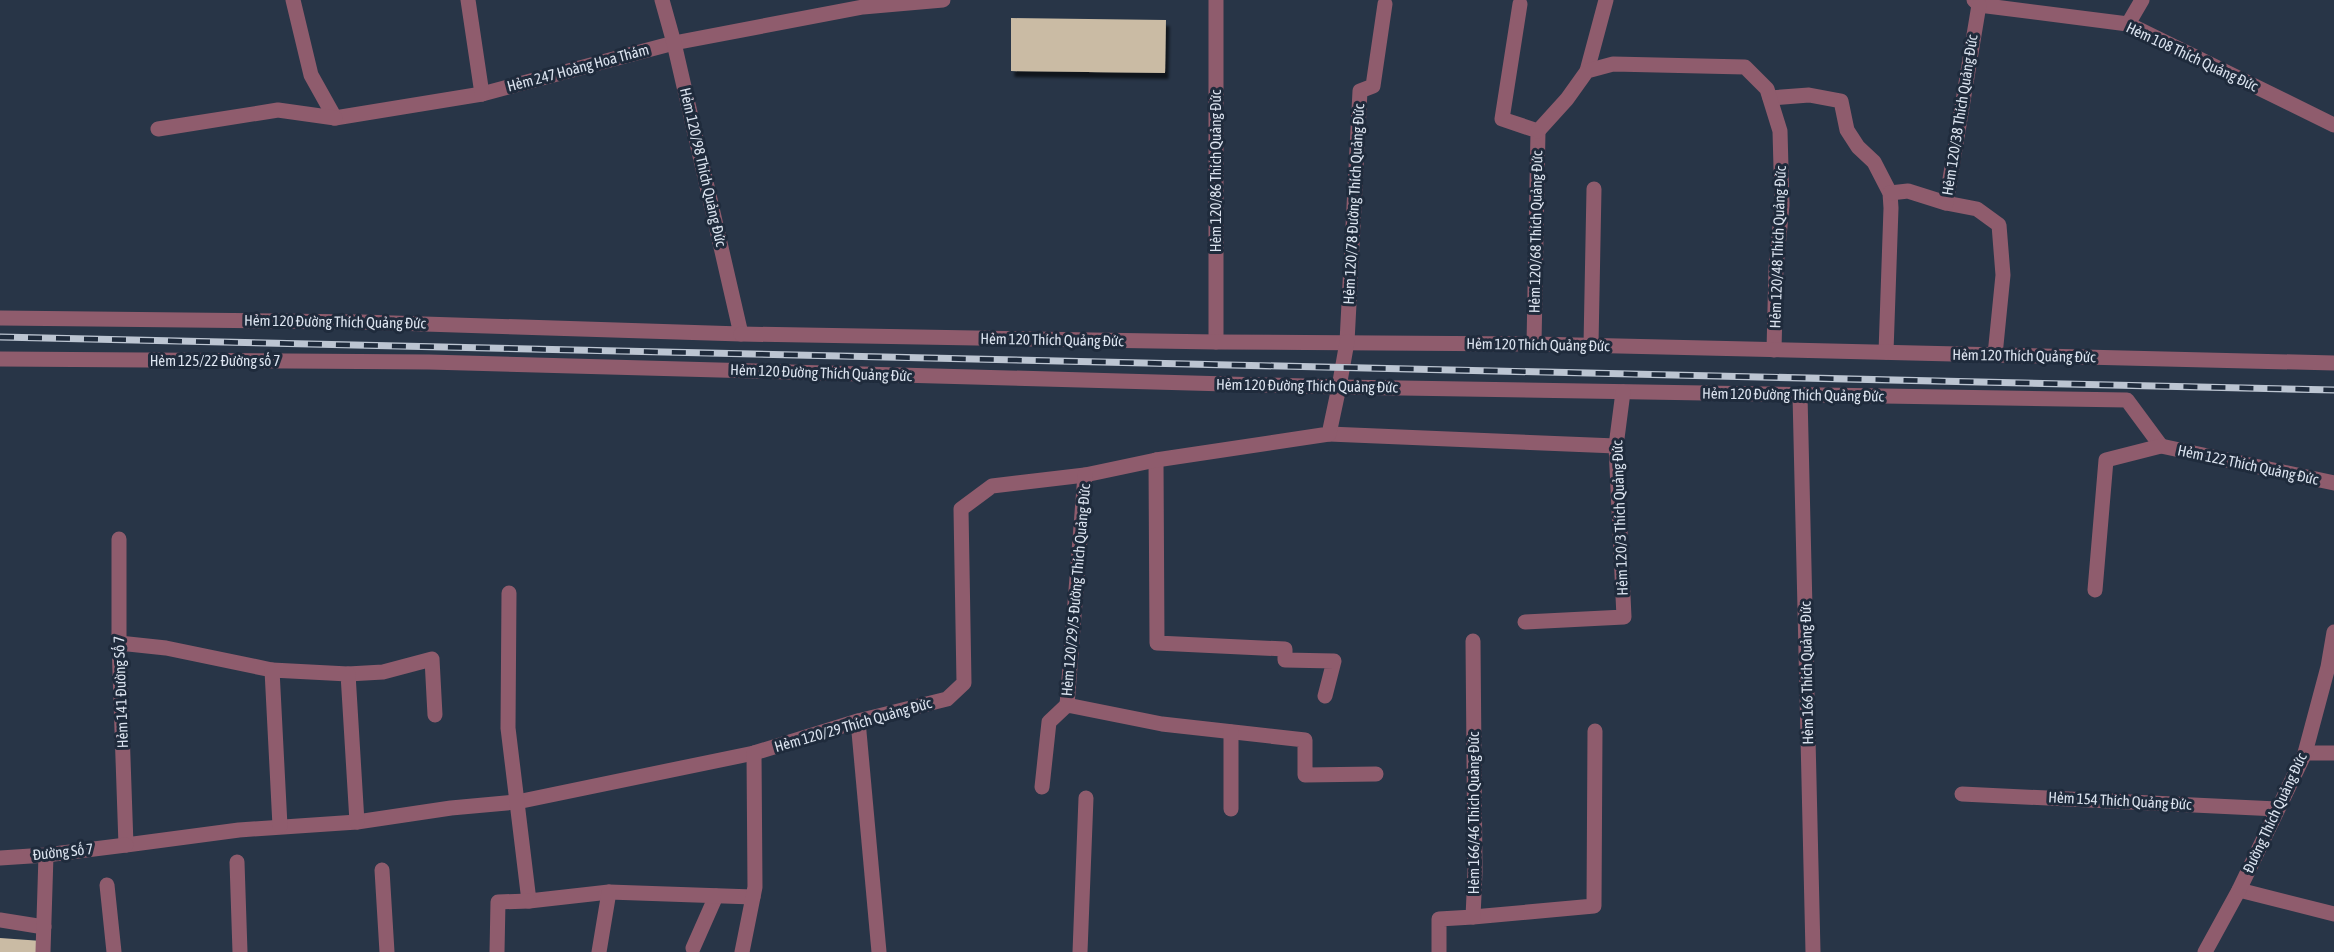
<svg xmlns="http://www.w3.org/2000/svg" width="2334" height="952" font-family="'Asap Condensed',sans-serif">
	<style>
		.building { fill: #cabba4; filter: url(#shadow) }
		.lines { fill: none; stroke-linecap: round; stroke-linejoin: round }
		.service { stroke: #8f5c6d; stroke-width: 15 }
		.minor { stroke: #8f5c6d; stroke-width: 15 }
		.tertiary { stroke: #8f5c6d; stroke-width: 15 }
		.rail-casing { stroke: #bcc5d2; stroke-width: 7 }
		.rail { stroke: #1f2b3c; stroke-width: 4.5; stroke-dasharray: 14; stroke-linecap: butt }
		.labels { text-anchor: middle; stroke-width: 6; stroke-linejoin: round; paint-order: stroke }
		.street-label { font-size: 15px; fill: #dbe3ef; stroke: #1f2b3c }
	</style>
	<defs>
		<filter id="shadow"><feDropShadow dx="3.5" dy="6" stdDeviation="1.5" flood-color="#0009"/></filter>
	</defs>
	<rect width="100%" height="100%" fill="#283547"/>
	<g class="building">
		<polygon points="1011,18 1166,20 1165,73 1011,71"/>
		<polygon points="0,938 42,941 42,952 0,952"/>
	</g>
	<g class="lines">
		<g class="service">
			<polyline points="293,0 311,75 335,118 482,94 674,43 863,7 943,0"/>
			<polyline points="468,0 482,94"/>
			<polyline points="1216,0 1216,342"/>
			<polyline points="1974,0 1979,5 2128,24 2334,125"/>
			<polyline points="1520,4 1502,119 1538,131 1534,344"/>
			<polyline points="2128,24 2142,0"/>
			<polyline points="1587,71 1606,0"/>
			<polyline points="1770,98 1809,95 1841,101 1847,130 1858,147 1874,162 1890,193 1891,208 1886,352"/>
			<polyline points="158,129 278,110 335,118"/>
			<polyline points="1538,131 1567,99 1587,71 1613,64 1745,67 1767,89 1780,131 1782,205 1776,268 1774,350"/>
			<polyline points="1890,193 1908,191 1946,203 1977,209 1999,225 2003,275 1995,355"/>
			<polyline points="1946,203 1979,5"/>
			<polyline points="0,318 362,322 741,334 674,43 662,0"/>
			<polyline points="1347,342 1360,91 1373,86 1385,4"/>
			<polyline points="1591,345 1594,189"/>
			<polyline points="0,359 429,362 1339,387 2127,400 2161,446"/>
			<polyline points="1329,434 1616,446"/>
			<polyline points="1156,460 1157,643 1285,649 1285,660 1334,661 1325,696"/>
			<polyline points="119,539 119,643 126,845 239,830 357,822 451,808 517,802 754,753 858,721 947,699 964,683 961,509 992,486 1085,475 1156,460 1329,434 1339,387"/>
			<polyline points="2095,590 2106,460 2161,446 2334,483"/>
			<polyline points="509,593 508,728 529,901 609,892"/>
			<polyline points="1525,622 1624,617 1616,446 1623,392"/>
			<polyline points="119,643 166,648 272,670"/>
			<polyline points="348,674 383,672 432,659 435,715"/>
			<polyline points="1067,705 1085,475"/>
			<polyline points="858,721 879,952"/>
			<polyline points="2305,753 2334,753"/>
			<polyline points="1042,787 1049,722 1067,705 1162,724 1305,740 1305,775 1376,774"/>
			<polyline points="1962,794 2277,809"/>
			<polyline points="1231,809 1231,732"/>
			<polyline points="280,826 272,670 348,674 357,822"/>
			<polyline points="237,862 240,952"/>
			<polyline points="382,870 387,952"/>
			<polyline points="107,885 114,952"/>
			<polyline points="2239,890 2334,914"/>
			<polyline points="1473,917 1594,906 1595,731"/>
			<polyline points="0,920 44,927"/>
			<polyline points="693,948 716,896"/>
			<polyline points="43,952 46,855"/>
			<polyline points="497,952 498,902 529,901"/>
			<polyline points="599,952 609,892 753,897"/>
			<polyline points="742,952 755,887 754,753"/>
			<polyline points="1080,952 1086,798"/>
			<polyline points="1439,952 1439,919 1473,917 1475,872 1473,641"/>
		</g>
		<g class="minor">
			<polyline points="741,334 1216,342 1534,344 2334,363"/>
			<polyline points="1339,387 1347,342"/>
			<polyline points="1800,395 1813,952"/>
			<polyline points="0,858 46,855 126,845"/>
		</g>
		<polyline class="tertiary" points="2205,952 2239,890 2305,753 2328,667 2334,632"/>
		<g class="rail-casing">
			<polyline id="rail" points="0,337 2334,390"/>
		</g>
		<use href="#rail" class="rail"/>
	</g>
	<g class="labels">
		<g class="street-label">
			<text transform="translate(2192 57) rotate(25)" y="5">Hẻm 108 Thích Quảng Đức</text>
			<text transform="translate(578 68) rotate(-15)" y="5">Hẻm 247 Hoàng Hoa Thám</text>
			<text transform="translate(1960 115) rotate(-81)" y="5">Hẻm 120/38 Thích Quảng Đức</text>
			<text transform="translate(703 167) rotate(77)" y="5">Hẻm 120/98 Thích Quảng Đức</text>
			<text transform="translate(1216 171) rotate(-90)" y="5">Hẻm 120/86 Thích Quảng Đức</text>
			<text transform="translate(1354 204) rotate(-87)" y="5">Hẻm 120/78 Đường Thích Quảng Đức</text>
			<text transform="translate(1536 232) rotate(-89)" y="5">Hẻm 120/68 Thích Quảng Đức</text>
			<text transform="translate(1778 247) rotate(-88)" y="5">Hẻm 120/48 Thích Quảng Đức</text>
			<text transform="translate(335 322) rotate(1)" y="5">Hẻm 120 Đường Thích Quảng Đức</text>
			<text transform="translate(1052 340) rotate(1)" y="5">Hẻm 120 Thích Quảng Đức</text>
			<text transform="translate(1538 345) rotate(1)" y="5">Hẻm 120 Thích Quảng Đức</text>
			<text transform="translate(2024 356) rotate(1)" y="5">Hẻm 120 Thích Quảng Đức</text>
			<text x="215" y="366">Hẻm 125/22 Đường số 7</text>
			<text transform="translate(821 373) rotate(2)" y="5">Hẻm 120 Đường Thích Quảng Đức</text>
			<text transform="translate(1307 386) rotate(1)" y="5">Hẻm 120 Đường Thích Quảng Đức</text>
			<text transform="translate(1793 395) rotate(1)" y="5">Hẻm 120 Đường Thích Quảng Đức</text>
			<text transform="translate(2248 465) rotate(12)" y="5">Hẻm 122 Thích Quảng Đức</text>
			<text transform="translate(1620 518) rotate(-92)" y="5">Hẻm 120/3 Thích Quảng Đức</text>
			<text transform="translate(1076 590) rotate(-85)" y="5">Hẻm 120/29/5 Đường Thích Quảng Đức</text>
			<text transform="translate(1807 673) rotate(-91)" y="5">Hẻm 166 Thích Quảng Đức</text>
			<text transform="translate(121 692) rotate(-92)" y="5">Hẻm 141 Đường Số 7</text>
			<text transform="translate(853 725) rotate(-16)" y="5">Hẻm 120/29 Thích Quảng Đức</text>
			<text transform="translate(2120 801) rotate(3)" y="5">Hẻm 154 Thích Quảng Đức</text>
			<text transform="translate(1474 813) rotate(-90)" y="5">Hẻm 166/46 Thích Quảng Đức</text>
			<text transform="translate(2275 813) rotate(-65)" y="5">Đường Thích Quảng Đức</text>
			<text transform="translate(63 852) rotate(-6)" y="5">Đường Số 7</text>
		</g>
	</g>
</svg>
